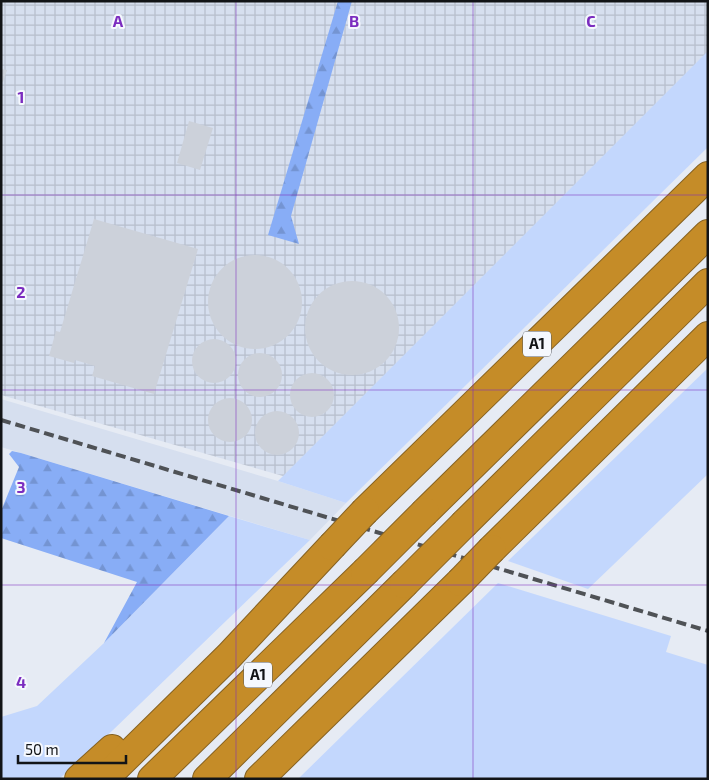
<svg xmlns="http://www.w3.org/2000/svg" width="709" height="780" font-family="'Exo 2',sans-serif">
	<style>
		.built { fill: #d6dfef }
		.industrial { fill: url(#industrial-grid) }
		.green { fill: #c3d7fd }
		.forest { fill: url(#forest-firs) }
		.building { fill: #ccd1da }
		.lines { fill: none; stroke-linecap: round; stroke-linejoin: round }
		.highway-casing { stroke: #866222; stroke-width: 30 }
		.highway { stroke: #c58c28; stroke-width: 28 }
		.rail { stroke: #4f5256; stroke-width: 4; stroke-dasharray: 10 5; stroke-linecap: butt }
		.highway-bridge-casing { stroke: #866222; stroke-width: 30; stroke-linecap: butt }
		.highway-bridge { stroke: #c58c28; stroke-width: 28 }
		.grid { fill: none; stroke: #7b2cbf; stroke-width: 1; stroke-opacity: 0.55 }
		.labels { text-anchor: middle; stroke-width: 4; stroke-linejoin: round; paint-order: stroke }
		.shield { fill: #f5f8fe; stroke: #56585c; stroke-width: 1 }
		.shield-label { font-size: 15px; font-weight: bold; fill: #121417 }
		.grid-label { font-size: 16px; text-anchor: middle; font-weight: bold; fill: #7b2cbf; stroke: #f5f8fe; stroke-width: 4; stroke-linejoin: round; paint-order: stroke }
	</style>
	<defs>
		<pattern id="industrial-grid" width="8" height="8" patternUnits="userSpaceOnUse" patternTransform="scale(1.25)"><rect width="8" height="8" fill="#d6dfef"/><path d="M0 4h8M4 0v8" fill="none" stroke="#b7becc"/></pattern>
		<pattern id="forest-firs" width="22" height="20" patternUnits="userSpaceOnUse" patternTransform="scale(1.25)"><rect width="22" height="20" fill="#88adf6"/><path d="M5 1l3.5 6h-7zM16 11l3.5 6h-7z" fill="#7494d2"/></pattern>
	</defs>
	<rect width="100%" height="100%" fill="#e6ebf4"/>
	<polygon class="built" points="1,399 278,481 346,503 310,540 21,453 1,447"/>
	<polygon class="industrial" points="1,1 708,1 708,95 304,482 1,395"/>
	<g class="green">
		<polygon points="708,51 708,147 346,503 278,481"/>
		<polygon points="708,368 708,474 588,589 508,561"/>
		<polygon points="229,516 310,540 113,730 59,779 1,779 1,717 37,706 104,643"/>
		<polygon points="498,583 671,636 666,652 708,665 708,779 298,779"/>
	</g>
	<g class="forest">
		<polygon points="338,1 352,1 291,216 299,244 268,235"/>
		<polygon points="12,451 21,453 229,516 104,643 137,582 1,538 1,511 19,467 9,454"/>
	</g>
	<g class="building">
		<polygon points="1,69 7,70 3,82 1,81"/>
		<polygon points="189,121 213,128 200,170 177,163"/>
		<polygon points="94,219 198,249 154,394 92,376 95,366 75,360 74,363 49,356 56,331 60,332"/>
		<circle cx="255" cy="302" r="47"/>
		<circle cx="352" cy="328" r="47"/>
		<circle cx="214" cy="361" r="22"/>
		<circle cx="260" cy="375" r="22"/>
		<circle cx="312" cy="395" r="22"/>
		<circle cx="230" cy="420" r="22"/>
		<circle cx="277" cy="433" r="22"/>
	</g>
	<g class="lines">
		<g class="highway-casing">
			<g id="highway">
				<polyline points="365,511 708,176"/>
				<polyline points="425,512 708,234"/>
				<polyline points="465,523 708,283"/>
				<polyline points="492,549 708,336"/>
				<polyline points="79,779 112,749"/>
				<polyline points="104,779 229,656 332,546"/>
				<polyline points="152,779 365,572"/>
				<polyline points="207,779 404,584"/>
				<polyline points="259,779 460,582"/>
			</g>
		</g>
		<use href="#highway" class="highway"/>
		<polyline class="rail" points="1,420 708,631"/>
		<g class="highway-bridge-casing">
			<g id="highway-bridge">
				<polyline points="332,546 365,511"/>
				<polyline points="365,572 425,512"/>
				<polyline points="460,582 492,549"/>
				<polyline points="404,584 465,523"/>
			</g>
		</g>
		<use href="#highway-bridge" class="highway-bridge"/>
	</g>
	<path class="grid" d="M 236,1 L 236,779M 473,1 L 473,779M 1,195 L 708,195M 1,390 L 708,390M 1,585 L 708,585"/>
	<g class="labels">
		<g class="shield">
			<rect x="523" y="331.5" width="28" height="25" rx="4"/>
			<rect x="244" y="662.5" width="28" height="25" rx="4"/>
		</g>
		<g class="shield-label">
			<text x="537" y="349">A1</text>
			<text x="258" y="680">A1</text>
		</g>
	</g>
	<g class="grid-label">
		<text x="118" y="27">A</text>
		<text x="354" y="27">B</text>
		<text x="591" y="27">C</text>
		<text x="21" y="103">1</text>
		<text x="21" y="298">2</text>
		<text x="21" y="493">3</text>
		<text x="21" y="688">4</text>
	</g>
	<rect width="709" height="780" fill="none" stroke="#121417" stroke-width="5"/>
	<path d="M18 755v8h108v-8" fill="none" stroke="#121417" stroke-width="2.5"/>
	<text x="25" y="755" font-size="15" fill="#121417" stroke="#f5f8fe" stroke-width="4" paint-order="stroke">50 m</text>
</svg>
